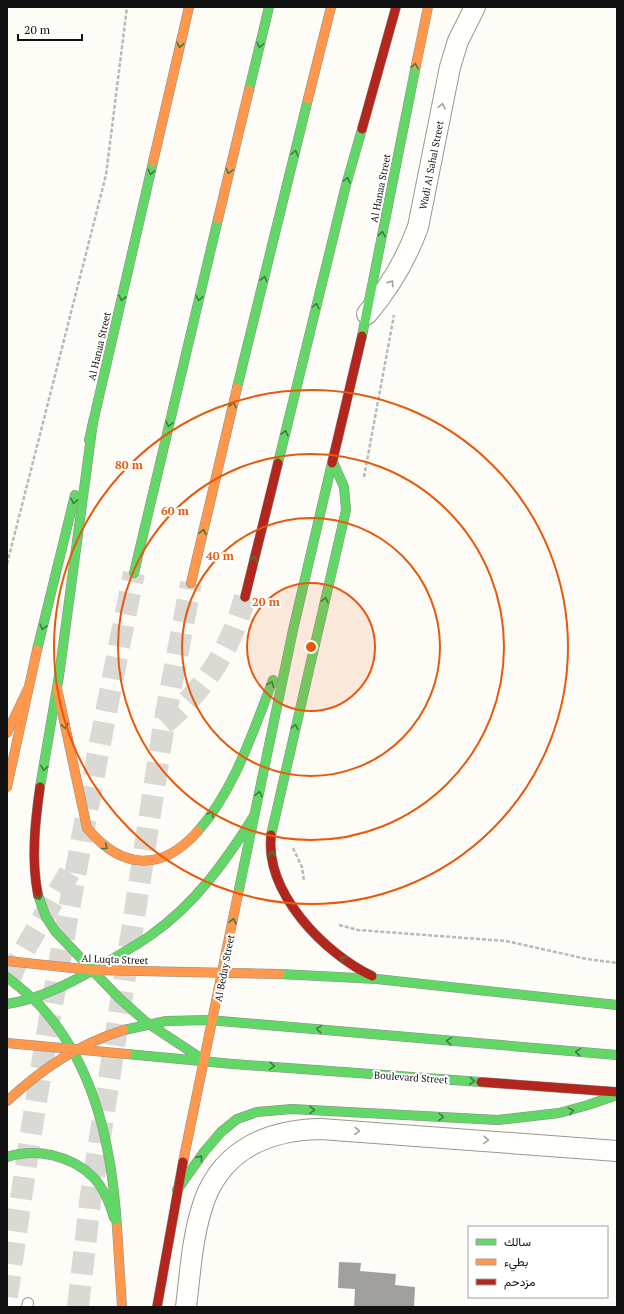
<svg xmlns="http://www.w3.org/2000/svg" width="624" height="1314" font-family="'PT Serif',Vazirmatn,serif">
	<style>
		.building { fill: #a19f9c }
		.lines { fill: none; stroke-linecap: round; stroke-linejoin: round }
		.highway-tunnel { stroke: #dad9d4; stroke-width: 22; stroke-dasharray: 22 11; stroke-linecap: butt }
		.lane-casing { stroke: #979795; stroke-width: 12 }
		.street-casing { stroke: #979795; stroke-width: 22 }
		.fast-casing { stroke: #8e8d8b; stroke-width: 10 }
		.slow-casing { stroke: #8e8d8b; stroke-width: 10 }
		.jam-casing { stroke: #8e8d8b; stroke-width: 10 }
		.path { stroke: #b9b9b8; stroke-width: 2.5; stroke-dasharray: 4 2; stroke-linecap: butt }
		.lane { stroke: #fffffe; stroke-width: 10 }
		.street { stroke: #fffffe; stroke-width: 20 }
		.fast { stroke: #63d668; stroke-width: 9 }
		.slow { stroke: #ff974d; stroke-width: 9 }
		.jam { stroke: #b3261e; stroke-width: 9 }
		.oneway { stroke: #3e7d41 }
		.oneway2 { stroke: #a0a09f }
		.ring { fill: none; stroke: #e8590c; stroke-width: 2 }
		.labels { text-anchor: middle; stroke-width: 4; stroke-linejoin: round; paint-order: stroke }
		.street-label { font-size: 10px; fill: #111; stroke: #fff }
		.centre { fill: #e8590c; stroke: #fff; stroke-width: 2 }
		.ring-label { font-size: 12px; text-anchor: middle; font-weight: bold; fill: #e8590c; stroke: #fff; stroke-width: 4; stroke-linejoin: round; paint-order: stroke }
	</style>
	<rect width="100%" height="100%" fill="#fdfcf7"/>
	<polygon class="building" points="339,1262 361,1263 360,1271 396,1274 395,1285 415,1287 414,1307 354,1307 355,1289 338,1288"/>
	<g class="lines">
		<g class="highway-tunnel">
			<path d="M 164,724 C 206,687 230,651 245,597"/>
			<polyline points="10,978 15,966 71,870"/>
			<path d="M 7,1297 C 40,1054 85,813 134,573"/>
			<polyline points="78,1307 90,1202 164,724 191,583"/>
		</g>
		<g class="lane-casing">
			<polyline id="lane" points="27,1307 28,1303"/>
		</g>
		<g class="street-casing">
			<g id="street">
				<path d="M 367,314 C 390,287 406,260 418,227 L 450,67 L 458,41 L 475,7"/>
				<path d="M 186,1307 C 190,1275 192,1241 201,1211 C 217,1152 265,1130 321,1129 L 617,1151"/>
			</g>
		</g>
		<g class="fast-casing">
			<g id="fast">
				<polyline points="249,90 269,7"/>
				<polyline points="362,336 416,65"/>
				<polyline points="237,388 308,99"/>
				<polyline points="89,440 153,162"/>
				<polyline points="278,463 346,185 362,129"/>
				<polyline points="134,573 218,219"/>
				<polyline points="37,650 75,495"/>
				<polyline points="40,787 59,676 93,422"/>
				<path d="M 198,831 C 235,789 253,731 273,680"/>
				<polyline points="271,835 346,510 344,487 333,462"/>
				<polyline points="238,894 293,630 332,463"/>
				<polyline points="38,895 46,917 55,931 119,998 146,1022 205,1061"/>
				<polyline points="280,974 377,979 617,1005"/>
				<path d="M 7,977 C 19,987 33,997 43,1009 C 96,1069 112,1149 117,1227"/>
				<path d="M 7,1004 C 40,999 68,984 97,968 C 115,957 134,947 151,935 C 195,904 226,861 254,816"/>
				<polyline points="124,1030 166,1021 209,1020 617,1055"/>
				<polyline points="127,1054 233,1064 481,1082"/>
				<path d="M 7,1157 C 36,1148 71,1155 93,1177 C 104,1188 110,1204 114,1218"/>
				<polyline points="177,1190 204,1152 221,1132 237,1119 257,1112 292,1109 498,1120 559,1113 588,1105 617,1095"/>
			</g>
		</g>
		<g class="slow-casing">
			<g id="slow">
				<polyline points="416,65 428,7"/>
				<polyline points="308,99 331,7"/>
				<polyline points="153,162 189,7"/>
				<polyline points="218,219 249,90"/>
				<polyline points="191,583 237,388"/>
				<path d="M 57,688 L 87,828 C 122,870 162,872 198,831"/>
				<polyline points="7,733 28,689"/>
				<polyline points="7,787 37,650"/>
				<polyline points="7,961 92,970 280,974"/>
				<polyline points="7,1043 127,1054"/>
				<path d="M 7,1101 C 42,1069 78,1044 124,1030"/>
				<polyline points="183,1162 238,894"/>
				<polyline points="117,1227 122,1307"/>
			</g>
		</g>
		<g class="jam-casing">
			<g id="jam">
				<polyline points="362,129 396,7"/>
				<polyline points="332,463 362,336"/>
				<polyline points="245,597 278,463"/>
				<path d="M 271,835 C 265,893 324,953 372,976"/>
				<path d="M 38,895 C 31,860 35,822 40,787"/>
				<polyline points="481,1082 617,1092"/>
				<polyline points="157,1307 183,1162"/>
			</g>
		</g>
		<g class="path">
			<polyline points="364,477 394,315"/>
			<polyline points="7,564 106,175 127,7"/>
			<polyline points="293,848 302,867 304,881"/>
			<polyline points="339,925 358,930 506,941 587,959 617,963"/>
		</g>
		<use href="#lane" class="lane"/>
		<use href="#street" class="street"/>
		<use href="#fast" class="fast"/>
		<use href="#slow" class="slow"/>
		<use href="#jam" class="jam"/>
	</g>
	<defs><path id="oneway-chevron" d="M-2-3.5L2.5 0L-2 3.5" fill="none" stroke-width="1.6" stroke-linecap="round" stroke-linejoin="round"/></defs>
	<g class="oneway">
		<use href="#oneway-chevron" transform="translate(180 45) rotate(103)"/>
		<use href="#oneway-chevron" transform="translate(260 45) rotate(103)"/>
		<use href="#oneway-chevron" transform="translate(415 66) rotate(-78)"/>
		<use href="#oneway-chevron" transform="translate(295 153) rotate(-76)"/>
		<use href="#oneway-chevron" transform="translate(229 171) rotate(103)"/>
		<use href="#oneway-chevron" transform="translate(151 172) rotate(103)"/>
		<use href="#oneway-chevron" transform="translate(347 180) rotate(-75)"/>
		<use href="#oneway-chevron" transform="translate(382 234) rotate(-79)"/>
		<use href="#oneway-chevron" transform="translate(264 279) rotate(-76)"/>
		<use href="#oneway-chevron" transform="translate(122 298) rotate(103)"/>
		<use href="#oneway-chevron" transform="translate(199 298) rotate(103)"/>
		<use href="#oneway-chevron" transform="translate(316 306) rotate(-76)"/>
		<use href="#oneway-chevron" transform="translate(233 405) rotate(-76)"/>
		<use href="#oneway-chevron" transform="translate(169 424) rotate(104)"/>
		<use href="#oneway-chevron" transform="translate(285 433) rotate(-76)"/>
		<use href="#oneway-chevron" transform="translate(74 501) rotate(104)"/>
		<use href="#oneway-chevron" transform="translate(203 532) rotate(-77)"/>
		<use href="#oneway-chevron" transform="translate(254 559) rotate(-76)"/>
		<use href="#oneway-chevron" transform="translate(325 600) rotate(-77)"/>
		<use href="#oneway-chevron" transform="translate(43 627) rotate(104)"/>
		<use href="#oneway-chevron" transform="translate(271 684) rotate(-68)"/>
		<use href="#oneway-chevron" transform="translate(65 726) rotate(77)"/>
		<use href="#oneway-chevron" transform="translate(295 727) rotate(-77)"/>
		<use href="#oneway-chevron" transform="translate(44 768) rotate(99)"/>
		<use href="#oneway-chevron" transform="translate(259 794) rotate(-77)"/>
		<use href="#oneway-chevron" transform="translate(211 814) rotate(-59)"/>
		<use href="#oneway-chevron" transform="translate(105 847) rotate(38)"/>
		<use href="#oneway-chevron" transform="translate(272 854) rotate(-91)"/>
		<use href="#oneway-chevron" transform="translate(39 897) rotate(75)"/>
		<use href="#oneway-chevron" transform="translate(233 921) rotate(-78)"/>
		<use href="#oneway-chevron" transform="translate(343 959) rotate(-145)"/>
		<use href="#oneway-chevron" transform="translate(319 1029) rotate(-175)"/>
		<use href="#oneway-chevron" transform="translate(449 1041) rotate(-175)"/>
		<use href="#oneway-chevron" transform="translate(578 1052) rotate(-175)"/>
		<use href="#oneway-chevron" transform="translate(272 1066) rotate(4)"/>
		<use href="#oneway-chevron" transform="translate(472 1081) rotate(4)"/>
		<use href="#oneway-chevron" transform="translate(312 1110) rotate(3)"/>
		<use href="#oneway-chevron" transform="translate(571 1111) rotate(-13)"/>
		<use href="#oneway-chevron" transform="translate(441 1117) rotate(3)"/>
		<use href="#oneway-chevron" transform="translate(200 1158) rotate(-51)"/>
	</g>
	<g class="oneway2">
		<use href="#oneway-chevron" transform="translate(442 106) rotate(-79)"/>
		<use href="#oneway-chevron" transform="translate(391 283) rotate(-56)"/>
		<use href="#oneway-chevron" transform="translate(357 1131) rotate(3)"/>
		<use href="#oneway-chevron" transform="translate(486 1140) rotate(4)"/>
	</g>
	<circle cx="311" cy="647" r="64" fill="#e8590c" fill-opacity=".12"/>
	<g class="ring">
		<circle cx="311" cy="647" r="64"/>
		<circle cx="311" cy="647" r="129"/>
		<circle cx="311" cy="647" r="193"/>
		<circle cx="311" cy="647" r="257"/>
	</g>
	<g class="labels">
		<g class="street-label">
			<text transform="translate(431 165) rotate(-79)" y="4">Wadi Al Sahal Street</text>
			<text transform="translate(380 188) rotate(-79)" y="4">Al Hanaa Street</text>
			<text transform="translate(99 346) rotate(-77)" y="4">Al Hanaa Street</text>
			<text transform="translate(115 959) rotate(2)" y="4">Al Luqta Street</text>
			<text transform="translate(224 968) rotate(-79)" y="4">Al Beday Street</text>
			<text transform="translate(411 1077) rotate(4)" y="4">Boulevard Street</text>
		</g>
	</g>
	<circle cx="311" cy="647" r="6" class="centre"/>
	<g class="ring-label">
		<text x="129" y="469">80 m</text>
		<text x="175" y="515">60 m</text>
		<text x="220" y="560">40 m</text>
		<text x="266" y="606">20 m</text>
	</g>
	<rect width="624" height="1314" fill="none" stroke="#111111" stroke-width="16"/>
	<rect x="468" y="1226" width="140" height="72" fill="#ffffff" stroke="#a0a0a0"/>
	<rect x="476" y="1239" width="20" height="6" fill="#63d668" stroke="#a0a0a0"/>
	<text x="504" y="1246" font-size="12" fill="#111111">سالك</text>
	<rect x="476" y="1259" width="20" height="6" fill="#ff974d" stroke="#a0a0a0"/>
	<text x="504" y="1266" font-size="12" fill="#111111">بطيء</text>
	<rect x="476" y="1279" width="20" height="6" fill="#b3261e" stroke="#a0a0a0"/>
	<text x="504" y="1286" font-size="12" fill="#111111">مزدحم</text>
	<path d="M18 34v6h64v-6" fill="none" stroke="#111111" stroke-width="2"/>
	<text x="24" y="34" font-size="12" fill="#111111" stroke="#ffffff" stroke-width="3" paint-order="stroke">20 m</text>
</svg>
